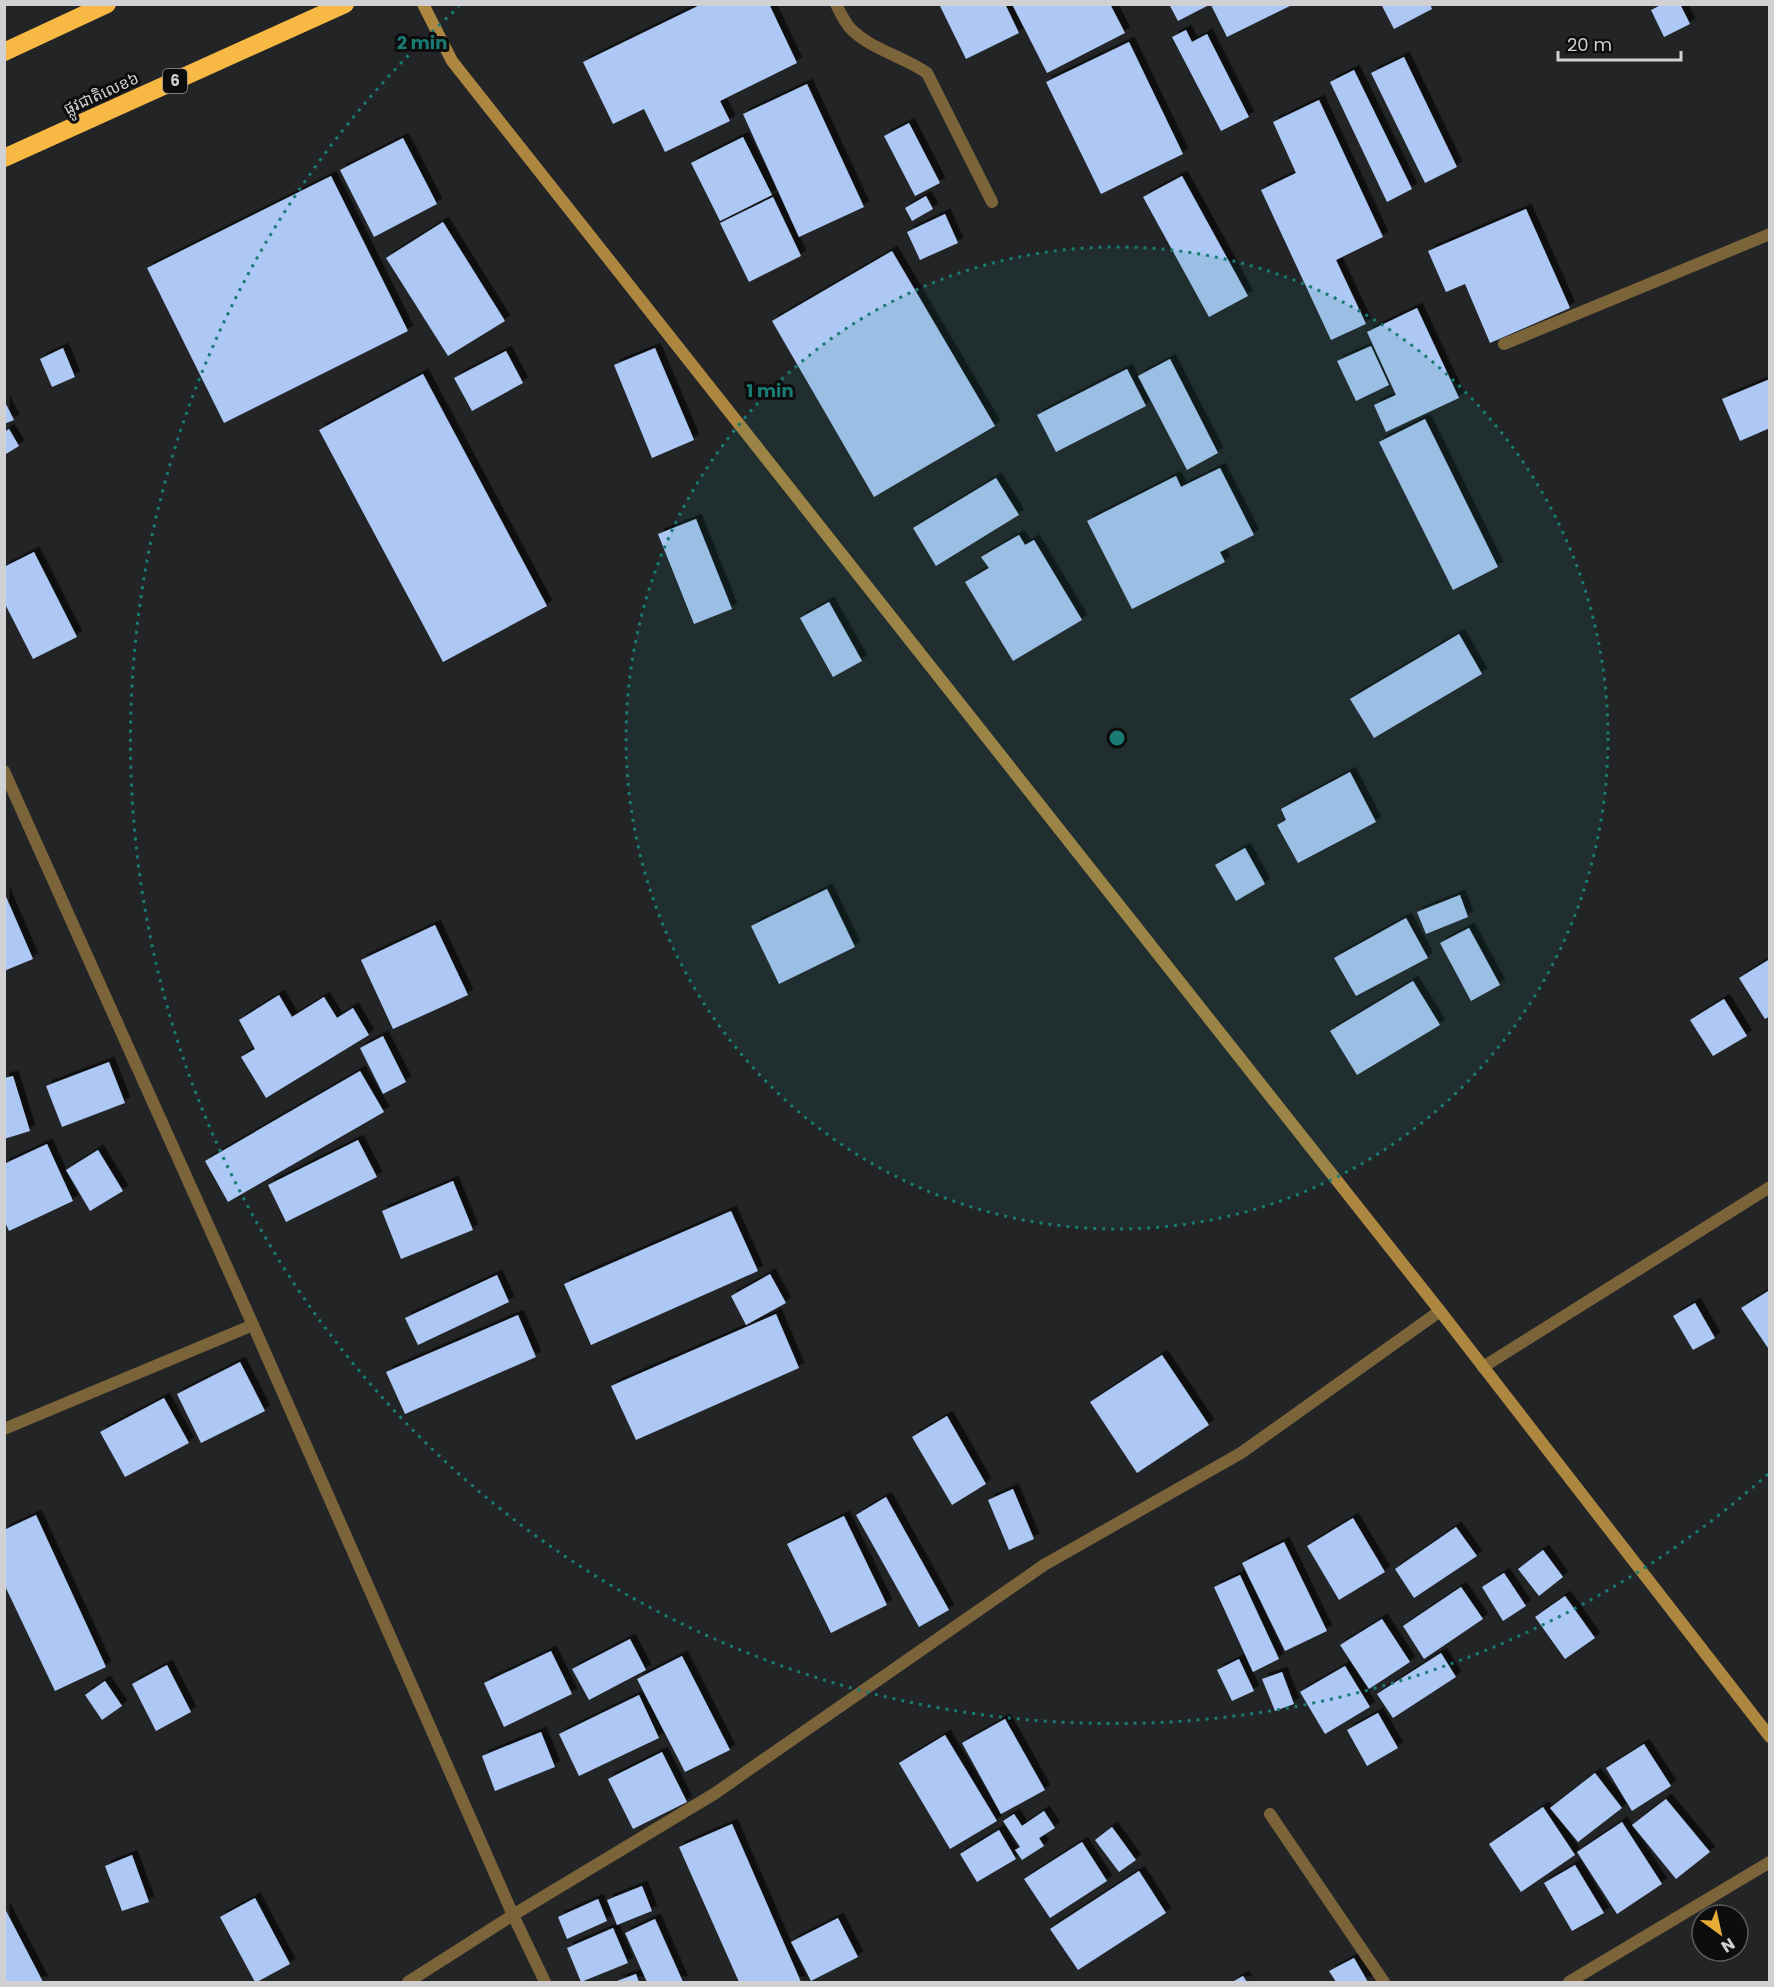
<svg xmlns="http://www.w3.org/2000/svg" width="1774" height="1987" font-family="Poppins,'Noto Sans Khmer',sans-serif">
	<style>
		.building { fill: #adc8f5; filter: url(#shadow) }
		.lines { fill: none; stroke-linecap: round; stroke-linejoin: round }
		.lane { stroke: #7b633a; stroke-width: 12 }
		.street { stroke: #7b633a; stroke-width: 12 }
		.secondary { stroke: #ad8640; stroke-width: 12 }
		.highway { stroke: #f7b944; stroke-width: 18 }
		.ring { fill: none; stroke: #197b73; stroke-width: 3; stroke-dasharray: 3 6 }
		.labels { text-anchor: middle; stroke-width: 6; stroke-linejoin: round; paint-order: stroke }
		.shield { fill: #0d0d0e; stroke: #969698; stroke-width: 1.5 }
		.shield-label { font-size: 15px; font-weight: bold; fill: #d1d1d3 }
		.street-label { font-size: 16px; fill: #d1d1d3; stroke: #0d0d0e }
		.centre { fill: #197b73; stroke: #0d0d0e; stroke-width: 3 }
		.ring-label { font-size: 18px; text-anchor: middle; font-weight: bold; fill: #197b73; stroke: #0d0d0e; stroke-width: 6; stroke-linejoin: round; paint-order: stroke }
	</style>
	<defs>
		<filter id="shadow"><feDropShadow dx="5.5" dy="-5.5" stdDeviation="0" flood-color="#0009"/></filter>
	</defs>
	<rect width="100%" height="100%" fill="#232426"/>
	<g class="building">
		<polygon points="702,4 769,4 797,63 720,101 730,121 665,152 644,109 613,124 583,62"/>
		<polygon points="939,4 1005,4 1019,33 966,59"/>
		<polygon points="1012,4 1110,4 1125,33 1047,73"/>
		<polygon points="1169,4 1206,4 1207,6 1178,21"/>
		<polygon points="1381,4 1430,4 1432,9 1394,29"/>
		<polygon points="1663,4 1680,4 1690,24 1664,37 1651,10"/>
		<polygon points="1211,5 1292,5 1227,37"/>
		<polygon points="1186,30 1192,42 1207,34 1249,117 1221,131 1172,37"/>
		<polygon points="1129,42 1183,154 1101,194 1046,82"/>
		<polygon points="1404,57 1457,167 1425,183 1371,73"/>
		<polygon points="1354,70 1412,189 1387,202 1330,82"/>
		<polygon points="807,84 864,207 799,237 743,114"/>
		<polygon points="1319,100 1383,237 1336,260 1366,324 1331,340 1261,190 1296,173 1273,122"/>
		<polygon points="909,123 940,183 915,196 884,136"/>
		<polygon points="743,137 772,195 720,221 691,163"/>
		<polygon points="403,138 437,204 374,237 340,170"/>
		<polygon points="331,176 408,331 224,423 147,268"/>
		<polygon points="1182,176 1248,296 1209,317 1143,197"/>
		<polygon points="926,196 933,209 912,221 905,208"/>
		<polygon points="773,197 801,256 749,282 720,223"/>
		<polygon points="1526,209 1570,308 1490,343 1465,284 1446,292 1428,251"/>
		<polygon points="945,214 958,243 920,260 907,232"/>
		<polygon points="443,222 505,321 448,356 386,258"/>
		<polygon points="892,251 995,426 874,497 772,321"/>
		<polygon points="1417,308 1459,398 1386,432 1374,405 1396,395 1367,332"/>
		<polygon points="1371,346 1389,385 1356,401 1337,361"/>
		<polygon points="63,348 75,377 52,387 40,359"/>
		<polygon points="655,348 694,440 652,458 614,365"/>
		<polygon points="506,351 523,383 472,411 454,378"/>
		<polygon points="1170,359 1218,453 1187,470 1138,376"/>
		<polygon points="1127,369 1146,406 1056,452 1037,415"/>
		<polygon points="423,374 547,606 443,662 319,430"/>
		<polygon points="1770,379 1770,428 1740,441 1722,399"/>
		<polygon points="4,400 14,420 4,424"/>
		<polygon points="1425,419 1498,567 1453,590 1379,442"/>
		<polygon points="9,429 19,446 6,454 4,432"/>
		<polygon points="1220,468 1254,535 1220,552 1225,562 1132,609 1087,521 1176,476 1181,487"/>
		<polygon points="996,478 1019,515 936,566 913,528"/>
		<polygon points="696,519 732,609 694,624 658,534"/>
		<polygon points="1019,535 1025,545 1034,540 1082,620 1013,661 965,582 989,568 981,557"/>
		<polygon points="34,552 77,637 33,659 4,602 4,567"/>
		<polygon points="829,602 862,661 833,677 800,618"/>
		<polygon points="1459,634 1482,674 1374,738 1350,699"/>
		<polygon points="1350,772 1376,822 1298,863 1277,825 1286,820 1281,809"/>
		<polygon points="1245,848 1265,884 1236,901 1215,865"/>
		<polygon points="827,889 855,947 779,984 751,926"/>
		<polygon points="4,892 33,959 4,971"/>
		<polygon points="1460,895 1468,917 1426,934 1417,912"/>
		<polygon points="1406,918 1428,958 1356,996 1334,958"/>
		<polygon points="435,925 468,995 393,1029 361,960"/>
		<polygon points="1469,928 1500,985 1471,1001 1440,943"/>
		<polygon points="1770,959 1770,1016 1765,1019 1739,978"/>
		<polygon points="1413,981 1440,1025 1357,1075 1330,1031"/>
		<polygon points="279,995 292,1017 324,997 337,1018 353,1008 369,1035 266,1098 241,1057 255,1049 239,1020"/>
		<polygon points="1724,999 1747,1036 1713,1056 1690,1020"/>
		<polygon points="383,1036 406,1082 383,1094 360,1048"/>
		<polygon points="109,1062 125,1103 62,1127 46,1086"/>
		<polygon points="360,1071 384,1112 228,1202 205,1161"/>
		<polygon points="13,1076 30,1131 4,1139 4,1078"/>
		<polygon points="358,1140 377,1177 286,1222 268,1185"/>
		<polygon points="47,1144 73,1201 9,1231 4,1220 4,1164"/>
		<polygon points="98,1150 123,1191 90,1211 66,1170"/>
		<polygon points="453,1181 473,1230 401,1259 382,1211"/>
		<polygon points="731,1211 758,1271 591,1345 564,1284"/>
		<polygon points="770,1274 786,1303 746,1325 731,1296"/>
		<polygon points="497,1275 509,1302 418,1345 405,1318"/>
		<polygon points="1770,1290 1770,1351 1741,1308"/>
		<polygon points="1695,1303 1715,1338 1693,1350 1673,1316"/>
		<polygon points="776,1314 799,1368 636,1440 611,1386"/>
		<polygon points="518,1315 536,1357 405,1414 386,1372"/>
		<polygon points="1162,1355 1209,1425 1137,1473 1090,1402"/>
		<polygon points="240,1362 265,1411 201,1443 177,1394"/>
		<polygon points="164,1398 189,1443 125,1477 100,1432"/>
		<polygon points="947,1416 986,1484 952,1505 912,1437"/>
		<polygon points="1013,1489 1034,1539 1009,1550 988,1500"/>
		<polygon points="886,1497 949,1610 919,1627 856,1515"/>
		<polygon points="36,1515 106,1667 55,1691 4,1584 4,1530"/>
		<polygon points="844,1516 887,1605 831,1633 787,1544"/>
		<polygon points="1353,1518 1385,1572 1339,1600 1307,1546"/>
		<polygon points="1456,1527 1477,1556 1414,1598 1395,1569"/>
		<polygon points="1284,1542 1327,1631 1285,1651 1242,1563"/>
		<polygon points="1543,1550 1563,1577 1539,1596 1518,1569"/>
		<polygon points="1504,1573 1526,1606 1503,1621 1482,1587"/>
		<polygon points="1240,1575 1279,1659 1253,1672 1214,1587"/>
		<polygon points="1461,1587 1483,1619 1424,1659 1403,1626"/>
		<polygon points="1565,1596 1595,1638 1565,1659 1535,1617"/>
		<polygon points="1382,1619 1410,1662 1369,1689 1340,1645"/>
		<polygon points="630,1639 646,1670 589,1700 572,1669"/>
		<polygon points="551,1651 572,1694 504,1727 484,1683"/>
		<polygon points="1441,1653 1456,1677 1393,1718 1377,1694"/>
		<polygon points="682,1656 730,1750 685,1772 637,1679"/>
		<polygon points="1239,1659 1254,1691 1232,1701 1217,1670"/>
		<polygon points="167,1665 191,1712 156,1731 132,1684"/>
		<polygon points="1345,1666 1370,1707 1325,1734 1300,1692"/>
		<polygon points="1282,1672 1294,1704 1275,1711 1262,1679"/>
		<polygon points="105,1681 122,1706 102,1720 85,1695"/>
		<polygon points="639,1695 659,1738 579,1776 559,1734"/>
		<polygon points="1378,1713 1398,1748 1367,1766 1347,1730"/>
		<polygon points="1005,1719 1045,1790 1001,1814 962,1743"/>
		<polygon points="541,1732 555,1767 495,1791 482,1756"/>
		<polygon points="945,1735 997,1821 950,1849 899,1763"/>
		<polygon points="1644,1744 1671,1786 1632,1811 1606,1768"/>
		<polygon points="662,1752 687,1802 633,1829 608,1779"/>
		<polygon points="1595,1773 1622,1808 1578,1842 1550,1808"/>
		<polygon points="1666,1799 1710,1852 1676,1879 1632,1825"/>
		<polygon points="1543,1807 1575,1855 1521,1892 1489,1844"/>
		<polygon points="1044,1811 1055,1828 1039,1838 1044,1846 1022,1860 1015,1850 1020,1847 1003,1821 1014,1814 1022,1826"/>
		<polygon points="1622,1822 1662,1884 1617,1914 1577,1852"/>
		<polygon points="732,1824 801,1982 739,1982 679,1847"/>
		<polygon points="1112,1827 1136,1860 1119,1872 1095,1840"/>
		<polygon points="999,1830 1016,1859 977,1882 960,1854"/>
		<polygon points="1082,1842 1107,1881 1050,1918 1024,1879"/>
		<polygon points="132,1855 149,1902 122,1911 105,1866"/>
		<polygon points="1575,1865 1604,1913 1572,1931 1544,1883"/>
		<polygon points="1139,1871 1166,1913 1078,1970 1050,1929"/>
		<polygon points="642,1886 652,1911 617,1925 607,1900"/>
		<polygon points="255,1898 290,1964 257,1982 255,1982 220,1917"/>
		<polygon points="598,1899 607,1921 567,1939 558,1917"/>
		<polygon points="4,1907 43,1982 4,1982"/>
		<polygon points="838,1918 858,1957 811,1981 791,1942"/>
		<polygon points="655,1919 683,1982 647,1982 625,1933"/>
		<polygon points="613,1928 628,1963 581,1982 567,1948"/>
		<polygon points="1354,1958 1368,1982 1336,1982 1329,1971"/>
		<polygon points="636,1974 639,1982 614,1982"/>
		<polygon points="1243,1976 1247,1982 1232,1982"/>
	</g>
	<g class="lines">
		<g class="lane">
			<path d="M 836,4 C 840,12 845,23 851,29 C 872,50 903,56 927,73 L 992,202"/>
			<polyline points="1270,1814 1384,1982"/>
		</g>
		<g class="street">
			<polyline points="1504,344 1770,234"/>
			<polyline points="4,771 253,1325 513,1915 545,1982"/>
			<polyline points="1483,1367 1770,1187"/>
			<polyline points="4,1429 253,1325"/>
			<polyline points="408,1982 513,1915 714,1794 1044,1565 1241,1453 1440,1311"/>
			<polyline points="1569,1982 1770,1862"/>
		</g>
		<polyline class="secondary" points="423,4 452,61 1440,1311 1770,1737"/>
		<g class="highway">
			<polyline points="4,52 107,4"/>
			<polyline points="4,158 345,4"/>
		</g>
	</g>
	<circle cx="1117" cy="738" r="491" fill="#197b73" fill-opacity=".12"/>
	<g class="ring">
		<circle cx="1117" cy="738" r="491"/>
		<path d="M1768 1474A983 983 0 0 1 459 7"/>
	</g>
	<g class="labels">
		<rect class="shield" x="163" y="69" width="24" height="24" rx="4.5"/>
		<g class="shield-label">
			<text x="175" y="86">6</text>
		</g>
		<g class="street-label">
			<text transform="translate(101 93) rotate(-24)" y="6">ផ្លូវជាតិលេខ៦</text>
		</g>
	</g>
	<circle cx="1117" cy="738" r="9" class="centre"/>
	<g class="ring-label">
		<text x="422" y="49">2 min</text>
		<text x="770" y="397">1 min</text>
	</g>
	<rect width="1774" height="1987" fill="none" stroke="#d1d1d3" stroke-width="12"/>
	<g transform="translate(1720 1933) rotate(147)"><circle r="28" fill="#0d0d0e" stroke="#5b5b5d" stroke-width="1.5"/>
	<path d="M0-4.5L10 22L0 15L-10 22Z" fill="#e7ac37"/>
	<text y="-9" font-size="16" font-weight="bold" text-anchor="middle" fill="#d1d1d3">N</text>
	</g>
	<path d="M1558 51v9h123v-9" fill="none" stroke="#d1d1d3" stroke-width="3"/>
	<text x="1567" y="51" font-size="18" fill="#d1d1d3" stroke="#0d0d0e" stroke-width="4.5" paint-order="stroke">20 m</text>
</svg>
